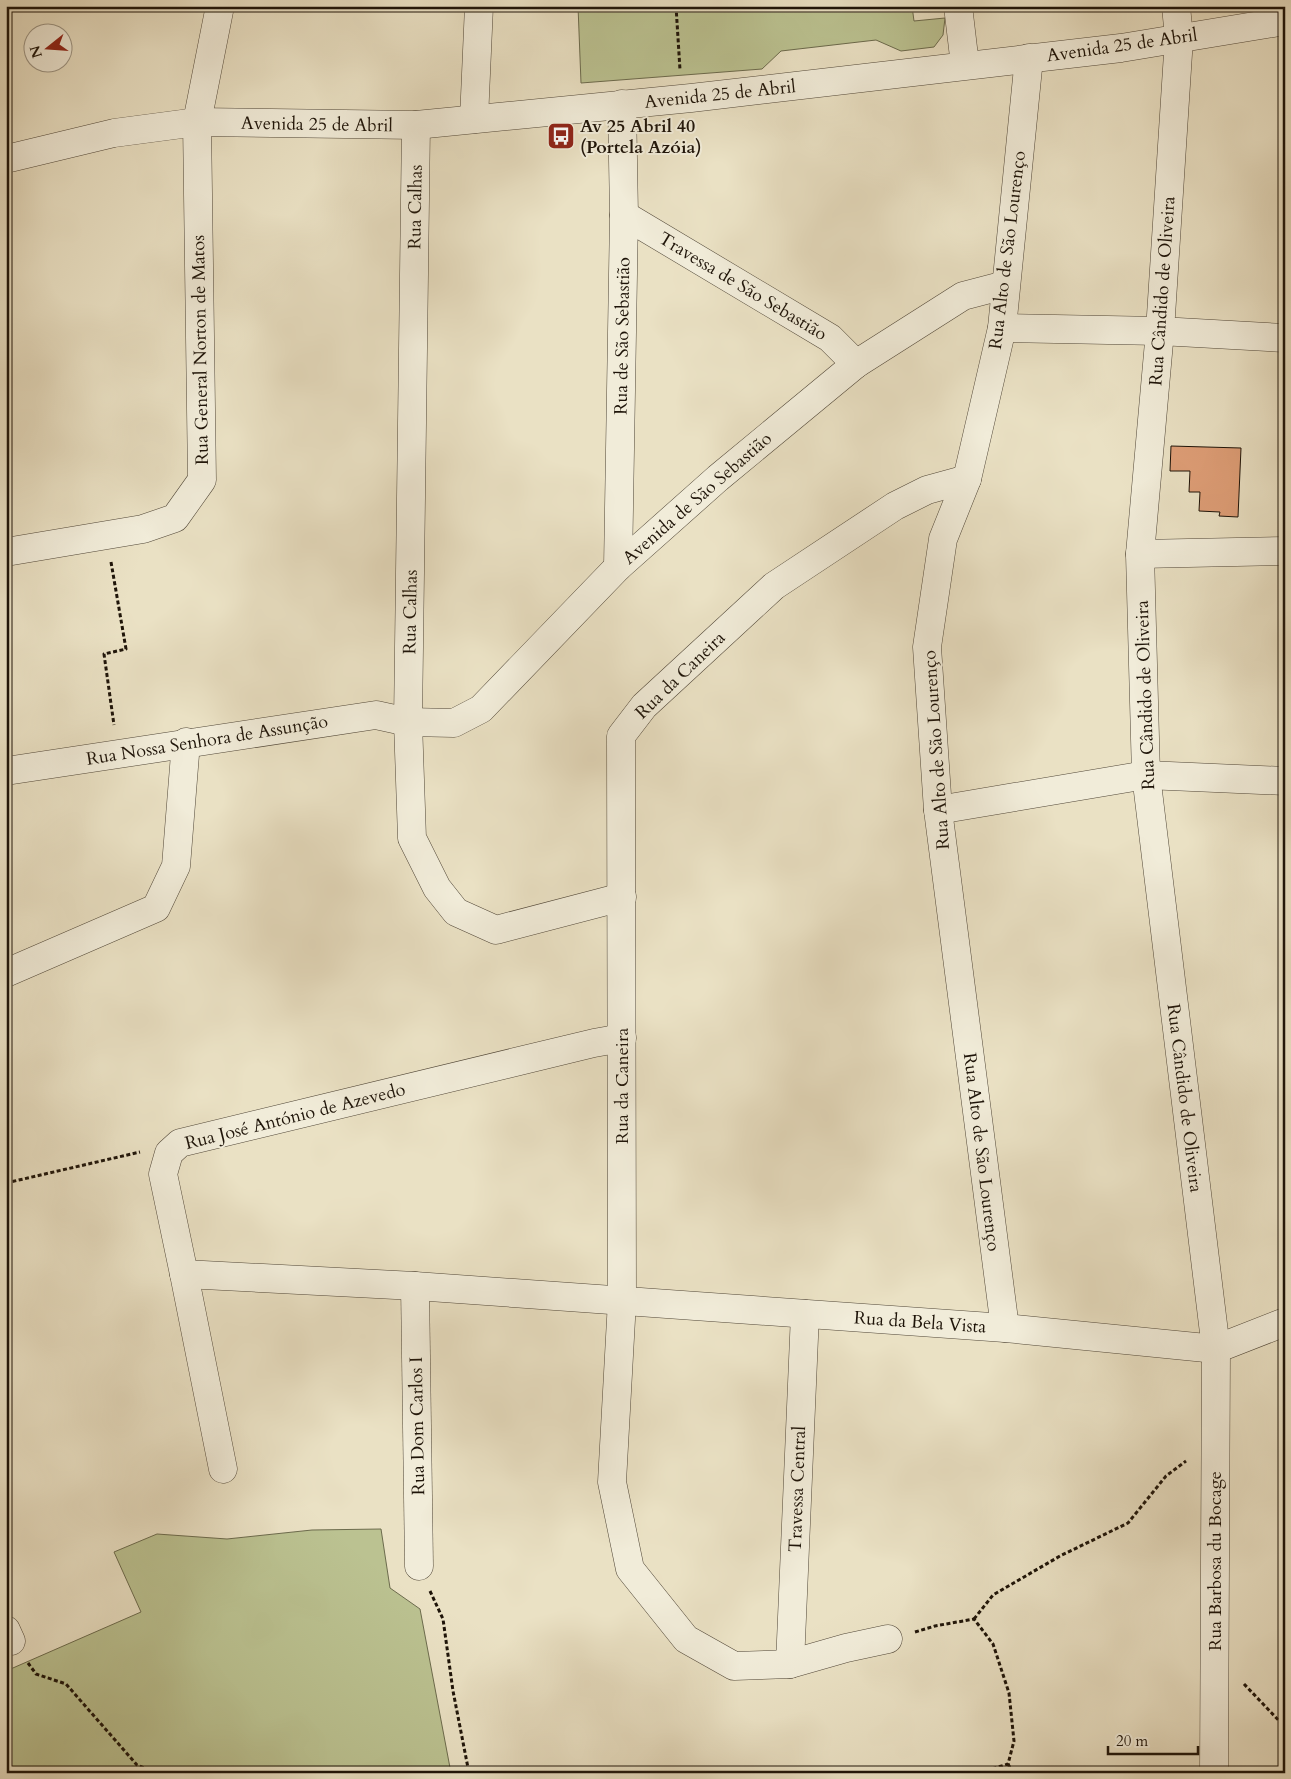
<svg xmlns="http://www.w3.org/2000/svg" width="1291" height="1779" font-family="Cardo,serif">
	<style>
		.green { fill: #bbc291; stroke: #6c6b4d }
		.building { fill: #de9e77; stroke: #1e1409 }
		.lines { fill: none; stroke-linecap: round; stroke-linejoin: round }
		.minor-casing { stroke: #514738; stroke-width: 29 }
		.path { stroke: #1e1409; stroke-width: 3; stroke-dasharray: 4 2.5; stroke-linecap: butt }
		.minor { stroke: #f1ecd9; stroke-width: 28 }
		.labels { text-anchor: middle; stroke-width: 4; stroke-linejoin: round; paint-order: stroke }
		.street-label { font-size: 18px; fill: #1e1409; stroke: #f1ecd9 }
		.poi-label { font-size: 18px; font-weight: bold; fill: #1e1409; stroke: #f1ecd9; text-anchor: start }
	</style>
	<rect width="100%" height="100%" fill="#eae1c4"/>
	<filter id="stains"><feTurbulence type="fractalNoise" baseFrequency=".004" numOctaves="4"/><feColorMatrix values="0 0 0 0 .2 0 0 0 0 .09 0 0 0 0 .02 0 0 0 .5 -.17"/></filter>
	<radialGradient id="worn" r=".72"><stop offset=".6" stop-color="#630" stop-opacity="0"/><stop offset="1" stop-color="#630" stop-opacity=".3"/></radialGradient>
	<g class="green">
		<polygon points="578,6 912,6 914,21 945,18 943,35 934,47 901,51 876,40 781,51 762,69 581,83"/>
		<polygon points="381,1529 390,1588 420,1609 451,1773 6,1773 6,1671 141,1612 114,1552 157,1534 227,1539 312,1530"/>
	</g>
	<polygon class="building" points="1171,446 1241,448 1238,517 1219,516 1220,512 1199,511 1200,492 1189,492 1190,471 1170,471"/>
	<g class="lines">
		<g class="minor-casing">
			<g id="minor">
				<polyline points="958,6 965,65"/>
				<polyline points="1176,6 1179,38 1160,331 1140,554 1146,775 1216,1349 1214,1773"/>
				<polyline points="474,119 479,6"/>
				<polyline points="416,125 408,722 412,838 437,888 456,912 496,930 622,897"/>
				<polyline points="6,159 114,133 197,122 416,125 691,98 1121,48 1285,21"/>
				<polyline points="624,215 830,338 856,364"/>
				<polyline points="1002,328 1160,331 1285,338"/>
				<polyline points="6,552 143,529 175,518 202,480 197,122 220,6"/>
				<polyline points="1140,554 1285,551"/>
				<polyline points="618,567 624,215 622,104"/>
				<polyline points="6,771 376,715 408,722 454,723 481,709 618,567 718,478 856,364 963,296 1005,285"/>
				<polyline points="938,810 1146,775 1285,781"/>
				<polyline points="6,973 156,908 176,866 186,742"/>
				<polyline points="622,1038 594,1043 180,1143 169,1153 163,1174 184,1274 415,1286 1005,1328 1216,1349 1285,1322"/>
				<polyline points="184,1274 223,1469"/>
				<polyline points="415,1286 419,1566"/>
				<polyline points="1005,1328 938,810 927,647 943,539 967,479 1002,328 1029,58"/>
				<polyline points="6,1630 11,1641"/>
				<polyline points="888,1639 846,1648 790,1664 734,1666 686,1639 630,1569 612,1482 622,1301 621,736 644,706 774,586 895,506 927,490 967,479"/>
				<polyline points="790,1664 805,1314"/>
			</g>
		</g>
		<g class="path">
			<polyline points="676,6 680,70"/>
			<polyline points="111,562 126,649 104,654 114,725"/>
			<polyline points="6,1183 140,1152"/>
			<polyline points="430,1591 443,1619 453,1691 469,1773"/>
			<polyline points="974,1619 993,1595 1060,1556 1128,1523 1166,1476 1186,1461"/>
			<polyline points="915,1632 935,1626 974,1619 993,1644 1009,1693 1014,1741 1008,1764 978,1773"/>
			<polyline points="28,1663 36,1674 66,1684 137,1765 156,1773"/>
			<polyline points="1244,1684 1285,1727"/>
			<polyline points="1008,1764 1013,1773"/>
		</g>
		<use href="#minor" class="minor"/>
	</g>
	<defs>
		<g id="bus-square" transform="scale(1.4375)"><rect x="-9" y="-9" width="18" height="18" rx="4" fill="#8f2418" stroke="#f1ecd9"/><path d="M-5-6H5V4H4V6H2V4H-2V6H-4V4H-5ZM-3.5-4V0h7V-4ZM-3.5 1.2v1.5H-2V1.2ZM2 1.2v1.5H3.5V1.2Z" fill="#fff"/></g>
	</defs>
	<g fill-rule="evenodd">
		<use href="#bus-square" x="561" y="136"/>
	</g>
	<g class="labels">
		<g class="street-label">
			<text transform="translate(1122 45) rotate(-8)" y="6">Avenida 25 de Abril</text>
			<text transform="translate(720 94) rotate(-6)" y="6">Avenida 25 de Abril</text>
			<text transform="translate(317 124) rotate(1)" y="6">Avenida 25 de Abril</text>
			<text transform="translate(415 207) rotate(-89)" y="6">Rua Calhas</text>
			<text transform="translate(1007 250) rotate(-83)" y="6">Rua Alto de São Lourenço</text>
			<text transform="translate(743 286) rotate(31)" y="6">Travessa de São Sebastião</text>
			<text transform="translate(1162 291) rotate(-86)" y="6">Rua Cândido de Oliveira</text>
			<text transform="translate(622 336) rotate(-89)" y="6">Rua de São Sebastião</text>
			<text transform="translate(200 350) rotate(-91)" y="6">Rua General Norton de Matos</text>
			<text transform="translate(697 498) rotate(-41)" y="6">Avenida de São Sebastião</text>
			<text transform="translate(410 612) rotate(-89)" y="6">Rua Calhas</text>
			<text transform="translate(680 675) rotate(-44)" y="6">Rua da Caneira</text>
			<text transform="translate(1145 695) rotate(-92)" y="6">Rua Cândido de Oliveira</text>
			<text transform="translate(207 740) rotate(-9)" y="6">Rua Nossa Senhora de Assunção</text>
			<text transform="translate(936 750) rotate(-94)" y="6">Rua Alto de São Lourenço</text>
			<text transform="translate(622 1086) rotate(-90)" y="6">Rua da Caneira</text>
			<text transform="translate(1185 1098) rotate(83)" y="6">Rua Cândido de Oliveira</text>
			<text transform="translate(295 1116) rotate(-14)" y="6">Rua José António de Azevedo</text>
			<text transform="translate(982 1152) rotate(83)" y="6">Rua Alto de São Lourenço</text>
			<text transform="translate(920 1322) rotate(4)" y="6">Rua da Bela Vista</text>
			<text transform="translate(417 1426) rotate(-91)" y="6">Rua Dom Carlos I</text>
			<text transform="translate(797 1489) rotate(-88)" y="6">Travessa Central</text>
			<text transform="translate(1215 1561) rotate(-90)" y="6">Rua Barbosa du Bocage</text>
		</g>
		<g class="poi-label">
			<text x="580" y="132">Av 25 Abril 40<tspan x="580" dy="21">(Portela Azóia)</tspan></text>
		</g>
	</g>
	<rect width="1291" height="1779" fill="none" stroke="#eae1c4" stroke-width="25"/>
	<rect x="8" y="8" width="1276" height="1764" fill="none" stroke="#1e1409" stroke-width="2.5"/>
	<rect x="12" y="12" width="1266" height="1754" fill="none" stroke="#1e1409"/>
	<g transform="translate(48 48) rotate(253)"><circle r="24" fill="#f1ecd9" stroke="#9d9686"/>
	<path d="M0-4L9 19L0 12L-9 19Z" fill="#8f2418"/>
	<text y="-8" font-size="14" font-weight="bold" text-anchor="middle" fill="#1e1409">N</text>
	</g>
	<path d="M1108 1746v8h90v-8" fill="none" stroke="#1e1409" stroke-width="2.5"/>
	<text x="1116" y="1746" font-size="15" fill="#1e1409" stroke="#f1ecd9" stroke-width="4" paint-order="stroke">20 m</text>
	<rect width="100%" height="100%" filter="url(#stains)"/>
	<rect width="100%" height="100%" fill="url(#worn)"/>
</svg>
